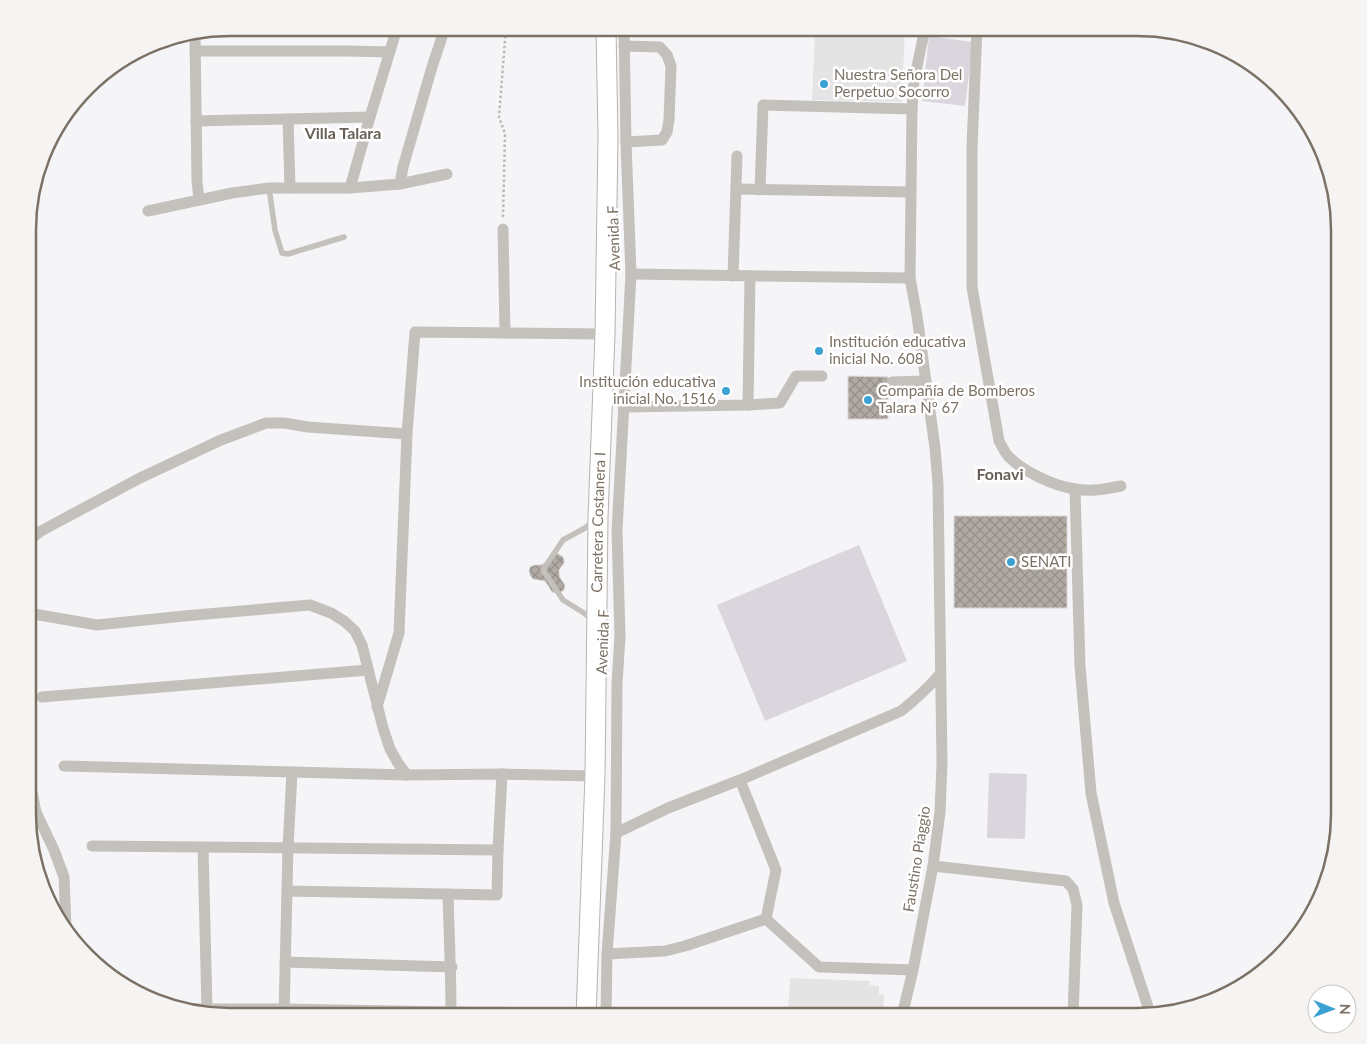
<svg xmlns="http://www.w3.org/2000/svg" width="1367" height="1044" font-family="Lato,sans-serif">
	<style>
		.built { fill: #e5e4e5 }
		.green { fill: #dbd6dd }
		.building { fill: url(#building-cross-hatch); stroke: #d7d7d9 }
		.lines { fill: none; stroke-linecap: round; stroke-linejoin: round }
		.primary-casing { stroke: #b7b3ae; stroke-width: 21 }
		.path { stroke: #bbb8b5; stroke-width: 2.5; stroke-dasharray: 2.5 2.5; stroke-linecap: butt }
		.service { stroke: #c4c0bc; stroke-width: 5.5 }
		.minor { stroke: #c4c0bc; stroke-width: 11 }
		.primary { stroke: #fff; stroke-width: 19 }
		.poi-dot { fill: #3aa1d2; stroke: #fff; stroke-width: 2 }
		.labels { text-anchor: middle; stroke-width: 5; stroke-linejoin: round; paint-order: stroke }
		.poi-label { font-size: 15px; fill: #7c7165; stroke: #fff; text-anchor: start }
		.street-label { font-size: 15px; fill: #7c7165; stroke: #fff }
		.neighbourhood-label { font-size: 16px; font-weight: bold; fill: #686056; stroke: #fff }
		.rim { fill: none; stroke: #7c7165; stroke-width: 2.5 }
	</style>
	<defs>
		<pattern id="building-cross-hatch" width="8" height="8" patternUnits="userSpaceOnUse" patternTransform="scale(1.25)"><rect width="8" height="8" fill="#b1aaa4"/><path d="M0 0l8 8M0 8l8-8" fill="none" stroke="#958f89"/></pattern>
	</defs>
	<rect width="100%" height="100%" fill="#f5f4f7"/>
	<g class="built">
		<polygon points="815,28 905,28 902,102 812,100"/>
		<polygon points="790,978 870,981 870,985 879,986 879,994 884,995 883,1016 788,1016"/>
	</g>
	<g class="green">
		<polygon points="929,36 973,42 965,106 922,101"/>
		<polygon points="859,545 907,661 765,721 717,605"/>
		<polygon points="989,773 1027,774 1025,839 987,838"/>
	</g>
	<g class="building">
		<polygon points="848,376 888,377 888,419 848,419"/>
		<rect x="954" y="516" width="113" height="92"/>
		<polygon points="556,553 562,556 564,559 564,563 559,570 559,573 560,578 565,585 564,590 561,592 557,593 552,592 545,581 533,579 530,575 529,571 530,567 534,565 541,565 545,563"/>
	</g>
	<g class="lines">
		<g class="primary-casing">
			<g id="primary">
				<path id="s1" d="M 586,1016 L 595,776 L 598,517 L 605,334 L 608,137 L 606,28"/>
			</g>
		</g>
		<polyline class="path" points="503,217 505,134 499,117 506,28"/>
		<g class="service">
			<polyline points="269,188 275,230 282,253 288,254 344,237"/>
			<polyline points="593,521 585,528 563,540 543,570 563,600 584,613 593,620"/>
		</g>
		<g class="minor">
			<path d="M 977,28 L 972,147 L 972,287 L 999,441 C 1002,446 1005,453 1009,457 C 1024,472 1054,486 1075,489 C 1090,492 1106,489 1121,486"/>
			<polyline points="195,33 197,181 199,200"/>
			<polyline points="624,46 660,47 667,55 671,66 669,120 667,132 662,140 626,142"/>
			<polyline points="195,51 349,51 389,52"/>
			<polyline points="288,119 290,188"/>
			<polyline points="196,121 370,117"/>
			<polyline points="400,184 403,167 432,67 445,28"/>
			<polyline points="350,188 370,117 397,28"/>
			<polyline points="736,189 911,192"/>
			<polyline points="760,190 763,105 912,109"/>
			<polyline points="148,211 232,193 269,188 350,188 400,184 447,174"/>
			<polyline points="503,229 505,333"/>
			<polyline points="631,274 910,278"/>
			<polyline points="733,276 737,156"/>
			<polyline points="892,382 925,381"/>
			<polyline points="748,405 750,276"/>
			<polyline points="623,407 748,405 780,403 796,376 822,376"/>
			<polyline points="1075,489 1080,666 1091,793 1114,903 1148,1007 1151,1013"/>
			<polyline points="29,540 41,531 140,478 221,440 266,423 284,423 308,427 407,434"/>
			<polyline points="28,613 97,625 184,616 310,605 331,613 344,621 355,631 362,645 383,728 390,749 398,763 407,775"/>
			<polyline points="42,697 368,670"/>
			<polyline points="377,707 399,633 407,434 415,332 605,334"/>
			<polyline points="28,761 32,792 36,812 54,850 64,877 66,926"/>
			<polyline points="64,766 407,775 502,774 595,776"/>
			<polyline points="740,780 776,870 766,919 819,967 913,970"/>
			<path d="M 616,833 L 668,808 L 740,780 L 901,711 C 915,700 928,688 940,674"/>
			<polyline points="92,846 498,850"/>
			<polyline points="203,848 207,1009"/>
			<polyline points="933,866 1066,881 1073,889 1077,905 1073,1016"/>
			<polyline points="287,891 497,895 498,850 502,774"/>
			<path d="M 448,894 C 449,933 451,973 451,1012"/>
			<polyline points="607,954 665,951 685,946 766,919"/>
			<polyline points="285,962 452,967"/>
			<polyline points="188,1009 284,1009 451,1012 586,1013"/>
			<polyline points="284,1015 288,848 292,772"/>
			<polyline points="606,1016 607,954 616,833 617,684 620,636 617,531 631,274 626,142 624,28"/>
			<polyline points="902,1016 913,970 933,866 940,812 942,764 938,484 935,448 917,316 910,278 912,109 914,81 925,28"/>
		</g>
		<use href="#primary" class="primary"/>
	</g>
	<g class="poi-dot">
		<circle cx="824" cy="84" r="5"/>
		<circle cx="819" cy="351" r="5"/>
		<circle cx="726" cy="391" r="5"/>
		<circle cx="868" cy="400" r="5"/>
		<circle cx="1011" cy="562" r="5"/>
	</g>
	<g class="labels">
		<g class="poi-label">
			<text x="834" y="80">Nuestra Señora Del<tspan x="834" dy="17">Perpetuo Socorro</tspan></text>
			<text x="829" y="347">Institución educativa<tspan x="829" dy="17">inicial No. 608</tspan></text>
			<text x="716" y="387" text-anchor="end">Institución educativa<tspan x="716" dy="17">inicial No. 1516</tspan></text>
			<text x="878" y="396">Compañía de Bomberos<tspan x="878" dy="17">Talara Nº 67</tspan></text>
			<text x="1021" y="567">SENATI</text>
		</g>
		<g class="street-label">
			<text transform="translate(614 238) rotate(-92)" y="5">Avenida F</text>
			<text dy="5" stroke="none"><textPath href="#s1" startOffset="494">Carretera Costanera I</textPath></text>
			<text transform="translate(603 642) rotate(-88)" y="5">Avenida F</text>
			<text transform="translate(917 859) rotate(-81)" y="5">Faustino Piaggio</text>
		</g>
		<g class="neighbourhood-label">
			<text x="343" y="139">Villa Talara</text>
			<text x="1000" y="480">Fonavi</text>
		</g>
	</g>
	<path d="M0 0H1367V1044H0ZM230 36H1137A194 194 0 0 1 1331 230V814A194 194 0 0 1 1137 1008H230A194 194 0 0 1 36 814V230A194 194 0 0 1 230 36Z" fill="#f5f4f3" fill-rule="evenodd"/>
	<path class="rim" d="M230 36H1137A194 194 0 0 1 1331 230V814A194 194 0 0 1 1137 1008H230A194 194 0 0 1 36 814V230A194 194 0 0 1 230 36Z"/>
	<g transform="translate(1332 1009) rotate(91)"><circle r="24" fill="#ffffff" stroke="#cbc6c1"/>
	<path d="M0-4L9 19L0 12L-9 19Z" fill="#3aa1d2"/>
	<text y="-8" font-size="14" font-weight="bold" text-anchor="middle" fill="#7c7165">N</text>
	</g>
</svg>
